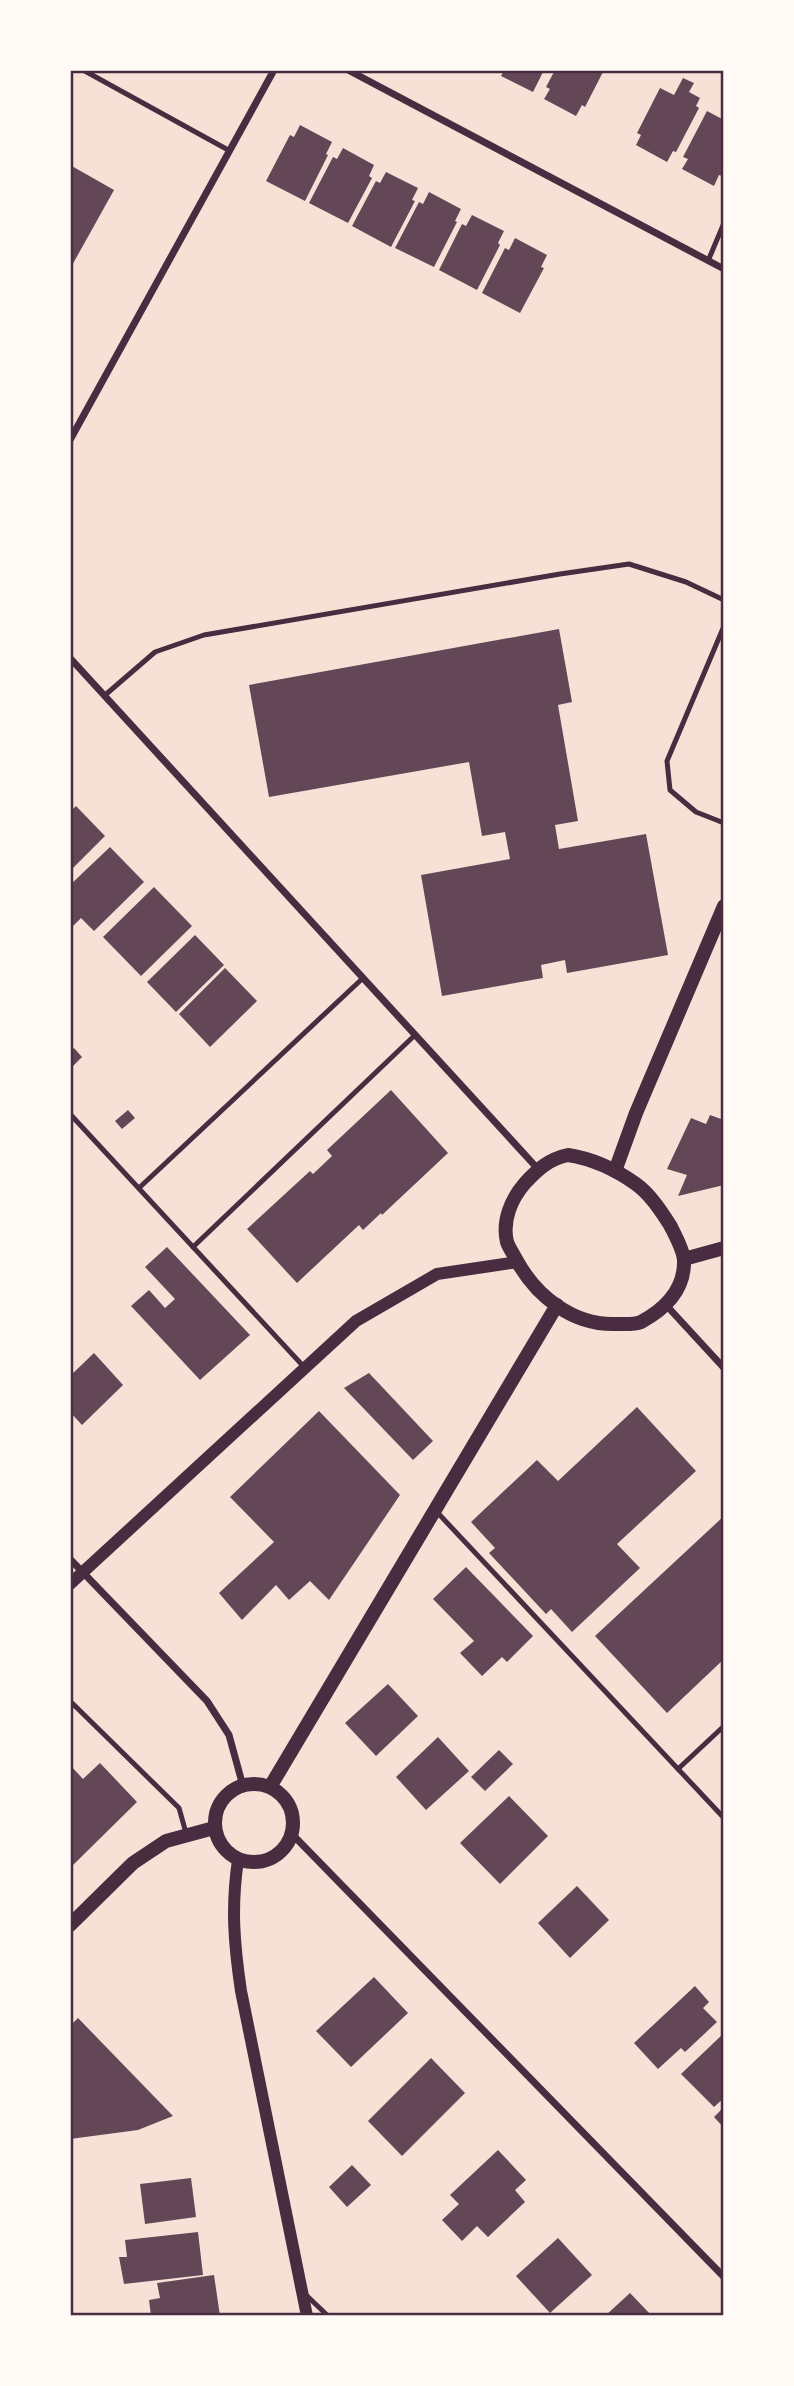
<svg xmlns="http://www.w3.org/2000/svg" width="794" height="2386" font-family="'PT Serif',serif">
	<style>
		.building { fill: #644757 }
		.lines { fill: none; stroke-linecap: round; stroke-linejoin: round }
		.service { stroke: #4a2c40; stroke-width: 5 }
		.minor { stroke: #4a2c40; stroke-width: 7 }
		.tertiary { stroke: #4a2c40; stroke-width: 12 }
		.secondary { stroke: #4a2c40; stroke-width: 14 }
		.neatline { fill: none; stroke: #4a2c40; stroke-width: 2.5 }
	</style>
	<rect width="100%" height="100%" fill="#f7e1d7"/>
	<g class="building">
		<polygon points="504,70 544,70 533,92 501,76"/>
		<polygon points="555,70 604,70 585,107 582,105 576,116 544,99 550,89 546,87"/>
		<polygon points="683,78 694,83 689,92 700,98 696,106 699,108 676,152 673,151 667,162 636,145 641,135 637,133 660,88 674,95"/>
		<polygon points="707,111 724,120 724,173 722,176 719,175 714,186 682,169 688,159 683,157"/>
		<polygon points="300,125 332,142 326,154 328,155 305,201 266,181 290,135 294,137"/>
		<polygon points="343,148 374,165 369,176 372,178 348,223 309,203 333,157 337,159"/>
		<polygon points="70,165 114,190 70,269"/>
		<polygon points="386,172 418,188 412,200 415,201 391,247 352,226 376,181 380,183"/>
		<polygon points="429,192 461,209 455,221 457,222 434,267 395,248 419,202 423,204"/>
		<polygon points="472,215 504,231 498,243 500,245 477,290 439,270 462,224 466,226"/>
		<polygon points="515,238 547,255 541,267 544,268 520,313 482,293 505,248 509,250"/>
		<polygon points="559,629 572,702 558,705 578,821 555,825 559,849 646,834 668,955 567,973 565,960 541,965 543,978 442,996 421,875 510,859 505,832 482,836 469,762 269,797 249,685"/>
		<polygon points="76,806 105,836 70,871 70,812"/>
		<polygon points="110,847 144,882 94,931 81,918 72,927 70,924 70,885"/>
		<polygon points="154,887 192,926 141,976 103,937"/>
		<polygon points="195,935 224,965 176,1012 147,982"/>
		<polygon points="225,968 257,1001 210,1047 179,1014"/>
		<polygon points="74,1048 82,1057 70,1069 70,1052"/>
		<polygon points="391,1090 448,1153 382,1215 381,1213 363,1230 359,1225 297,1283 247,1229 310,1171 313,1174 332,1156 327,1150"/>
		<polygon points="128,1110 135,1118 122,1129 115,1121"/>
		<polygon points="710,1115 724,1120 724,1185 678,1196 687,1175 667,1169 691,1118 706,1124"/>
		<polygon points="167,1247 250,1335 200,1380 131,1306 149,1290 165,1308 175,1299 145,1267"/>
		<polygon points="94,1353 123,1385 82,1425 70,1412 70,1376"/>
		<polygon points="369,1373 433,1441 413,1460 344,1388"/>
		<polygon points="637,1407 696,1471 617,1544 640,1568 572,1632 551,1609 546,1614 489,1553 495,1548 471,1522 537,1460 558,1481"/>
		<polygon points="319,1411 400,1495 329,1600 310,1581 289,1600 276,1585 242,1620 219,1593 274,1542 230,1497"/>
		<polygon points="724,1516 724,1659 667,1713 595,1636"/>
		<polygon points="466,1567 533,1636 507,1662 502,1657 482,1676 460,1653 474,1641 433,1599"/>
		<polygon points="388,1684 418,1716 376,1756 345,1723"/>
		<polygon points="438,1737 469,1771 426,1810 396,1777"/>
		<polygon points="499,1750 513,1764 485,1791 471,1777"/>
		<polygon points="100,1763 137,1802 70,1868 70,1765 83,1779"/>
		<polygon points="509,1796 548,1836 500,1884 460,1843"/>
		<polygon points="577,1886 609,1920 570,1958 538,1923"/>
		<polygon points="374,1977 408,2013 351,2067 316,2031"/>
		<polygon points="695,1986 709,2002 703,2008 717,2022 685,2052 681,2048 658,2069 634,2043"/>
		<polygon points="78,2018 173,2116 138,2130 70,2139 70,2026"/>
		<polygon points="724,2033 724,2098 714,2107 681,2074"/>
		<polygon points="431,2058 465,2093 402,2156 368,2121"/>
		<polygon points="724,2107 724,2128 714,2117"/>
		<polygon points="498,2150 526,2180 515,2190 525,2202 488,2237 477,2226 462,2241 442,2220 459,2204 450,2195"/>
		<polygon points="352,2165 371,2185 347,2207 329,2187"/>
		<polygon points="191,2178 196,2217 145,2224 140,2184"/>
		<polygon points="198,2232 203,2275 124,2284 119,2257 127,2257 125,2240"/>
		<polygon points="558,2238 592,2275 550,2313 516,2276"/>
		<polygon points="214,2275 220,2316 151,2316 149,2300 160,2298 157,2283"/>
		<polygon points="630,2293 652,2316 605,2316"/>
	</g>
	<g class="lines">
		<g class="service">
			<polyline points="83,70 230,151"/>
			<polyline points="708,261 724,223"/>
			<polyline points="724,626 667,761 670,790 696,812 724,823"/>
			<polyline points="104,696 155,652 204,635 560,574 629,564 686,582 724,600"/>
			<polyline points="70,1114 305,1368"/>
			<polyline points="139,1188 363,978"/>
			<polyline points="193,1247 415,1035"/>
			<polyline points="436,1511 724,1818"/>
			<polyline points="70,1701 179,1808 186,1833"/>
			<polyline points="678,1769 724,1726"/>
			<polyline points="305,2294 328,2316"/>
		</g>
		<g class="minor">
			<polyline points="348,70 724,269"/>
			<polyline points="70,440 274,70"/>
			<polyline points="70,658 538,1169"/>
			<polyline points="666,1305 724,1368"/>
			<polyline points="70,1559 207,1701 229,1735 243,1786"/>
			<polyline points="291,1833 724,2277"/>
		</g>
		<g class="tertiary">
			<polyline points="70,1584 356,1321 437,1274 518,1262"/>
			<path d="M 238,1860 C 231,1907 234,1944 241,1991 L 307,2316"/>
		</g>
		<g class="secondary">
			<path d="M 568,1155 C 594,1159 615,1169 636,1184 C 650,1194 661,1211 670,1225 C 675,1235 683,1249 684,1260 C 685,1289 665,1309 641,1322 C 634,1325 624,1324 615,1324 C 573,1325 537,1297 517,1261 C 514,1255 509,1248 507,1242 C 502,1221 511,1199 525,1183 C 538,1169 549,1159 568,1155 Z"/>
			<polyline points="615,1171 636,1113 724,906"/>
			<polyline points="684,1259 724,1248"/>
			<circle cx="254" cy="1823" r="39"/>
			<polyline points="270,1787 557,1305"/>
			<polyline points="70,1925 133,1863 166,1841 214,1828"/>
		</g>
	</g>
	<rect width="794" height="2386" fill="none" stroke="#fffaf5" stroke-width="144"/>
	<rect x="72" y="72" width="650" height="2242" class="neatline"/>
</svg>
